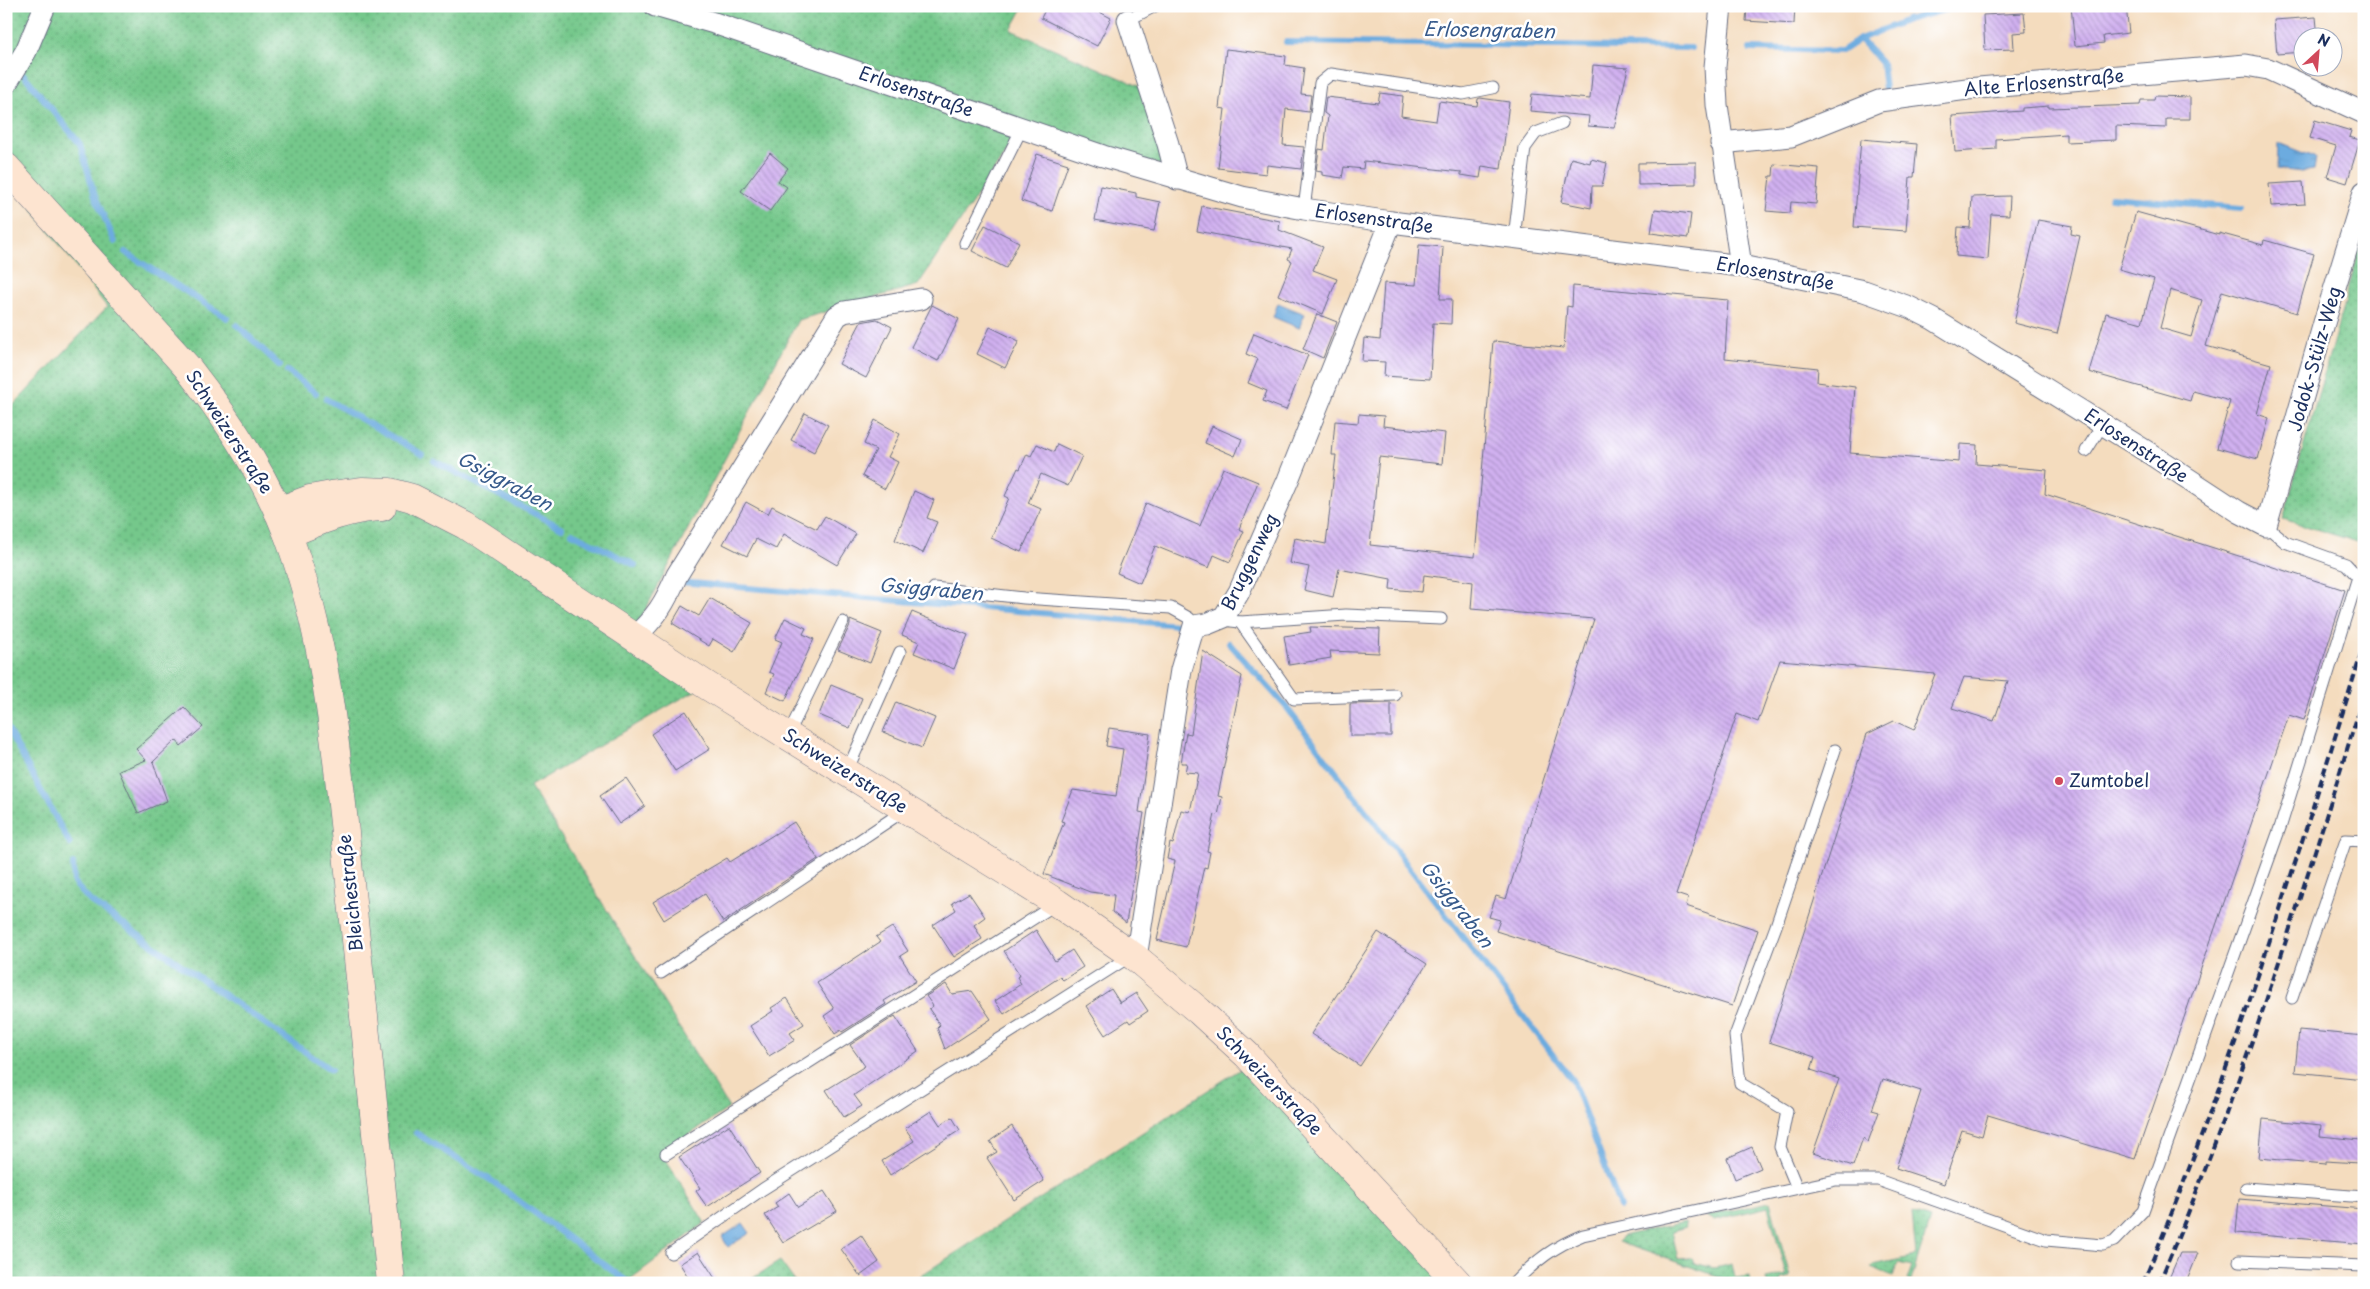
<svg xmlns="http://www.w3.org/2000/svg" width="2370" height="1289" font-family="'Playpen Sans',sans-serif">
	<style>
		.grass { fill: url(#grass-dots); stroke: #487c74 }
		.water { fill: url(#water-ripples); stroke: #446d9e }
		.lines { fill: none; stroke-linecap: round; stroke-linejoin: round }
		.stream { stroke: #6cabdf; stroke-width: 6 }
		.building { fill: url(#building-back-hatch); fill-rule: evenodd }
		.lane-casing { stroke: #676c80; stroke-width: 13 }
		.street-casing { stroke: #676c80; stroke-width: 23 }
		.secondary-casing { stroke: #676c80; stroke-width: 29 }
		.lane { stroke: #fff; stroke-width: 11 }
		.street { stroke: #fff; stroke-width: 21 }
		.secondary { stroke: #fde4d0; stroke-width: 28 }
		.rail { stroke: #1b2f5e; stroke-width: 4; stroke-dasharray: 8 4; stroke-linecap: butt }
		.poi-dot { fill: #d1495b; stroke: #fff; stroke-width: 2 }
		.labels { text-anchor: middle; stroke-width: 5; stroke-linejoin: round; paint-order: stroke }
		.street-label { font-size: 18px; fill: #1b2f5e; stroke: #fff }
		.poi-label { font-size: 18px; fill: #1b2f5e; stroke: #fff; text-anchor: start }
		.water-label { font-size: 19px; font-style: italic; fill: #375a8b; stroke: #fff }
	</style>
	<defs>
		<pattern id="grass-dots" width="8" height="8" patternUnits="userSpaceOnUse" patternTransform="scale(1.25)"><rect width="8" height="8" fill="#74c88b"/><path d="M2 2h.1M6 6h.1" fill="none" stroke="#5ea375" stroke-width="1.8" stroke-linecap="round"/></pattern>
		<pattern id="water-ripples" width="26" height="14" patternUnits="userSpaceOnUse" patternTransform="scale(1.25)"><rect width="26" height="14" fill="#6cabdf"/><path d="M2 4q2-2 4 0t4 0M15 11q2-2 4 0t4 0" fill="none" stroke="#588cb8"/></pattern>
		<pattern id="building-back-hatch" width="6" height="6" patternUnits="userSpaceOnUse" patternTransform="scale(1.25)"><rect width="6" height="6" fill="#d1b1f0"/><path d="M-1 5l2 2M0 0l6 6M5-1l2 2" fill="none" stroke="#a990c6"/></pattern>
	</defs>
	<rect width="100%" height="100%" fill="#fff"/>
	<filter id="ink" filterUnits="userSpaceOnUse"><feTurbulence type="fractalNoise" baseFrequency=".02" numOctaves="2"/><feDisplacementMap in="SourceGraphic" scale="10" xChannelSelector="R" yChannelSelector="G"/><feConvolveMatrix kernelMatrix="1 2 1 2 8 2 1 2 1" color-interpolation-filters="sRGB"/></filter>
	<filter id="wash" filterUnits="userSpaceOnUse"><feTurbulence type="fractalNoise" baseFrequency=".0096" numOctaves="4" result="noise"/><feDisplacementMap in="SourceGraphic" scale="20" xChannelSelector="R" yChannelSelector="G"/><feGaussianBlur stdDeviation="1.12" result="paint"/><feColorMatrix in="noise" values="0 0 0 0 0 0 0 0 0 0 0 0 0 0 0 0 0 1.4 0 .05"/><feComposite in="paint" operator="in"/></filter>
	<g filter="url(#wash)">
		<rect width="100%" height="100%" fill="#f4dcbe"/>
		<g class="grass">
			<polygon points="6,6 1024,6 1011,30 1139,86 1164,166 1022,128 918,285 798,320 630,639 703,686 530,786 729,1108 662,1153 705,1223 625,1283 6,1283 6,413 107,307 6,174"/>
			<polygon points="2364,233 2364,544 2283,519"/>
			<polygon points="1247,1065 1449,1283 909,1283"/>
			<polygon points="1770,1202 1790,1277 1781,1279 1780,1283 1767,1283 1766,1279 1786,1275 1768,1207 1714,1220 1706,1216"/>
			<polygon points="1912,1213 1930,1219 1911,1281 1907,1280 1912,1266 1898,1263 1893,1276 1871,1267 1873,1265 1916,1256"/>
			<polygon points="1685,1222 1686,1227 1672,1231 1678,1259 1692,1258 1694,1263 1714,1268 1732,1264 1735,1278 1749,1276 1750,1283 1738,1283 1618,1242 1622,1236"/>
			<polygon points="780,1261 796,1283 745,1283"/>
		</g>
		<g class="water">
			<polygon points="2278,144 2281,144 2316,158 2314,170 2301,172 2277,169"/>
			<polygon points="1278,303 1305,314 1299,328 1273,317"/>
			<polygon points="743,1223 750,1233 728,1247 722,1237"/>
		</g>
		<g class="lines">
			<g class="stream">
				<polyline points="1860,39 1882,63 1885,89"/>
				<polyline points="1286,42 1691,48"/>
				<polyline points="1750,49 1842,51 1860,39 1907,20 1960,6"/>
				<polyline points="6,52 12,60"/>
				<polyline points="24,75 80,144 95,196 115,242"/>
				<polyline points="2111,197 2241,208"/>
				<polyline points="125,252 227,318"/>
				<polyline points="237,325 280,366"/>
				<polyline points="287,371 316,393"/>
				<polyline points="326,399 422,454"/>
				<polyline points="434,461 562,528"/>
				<polyline points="572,533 635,565"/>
				<polyline points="680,582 1179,625"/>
				<polyline points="1229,643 1287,708 1573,1081 1620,1207"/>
				<polyline points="6,726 70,844"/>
				<polyline points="73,864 74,883 90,901 331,1070"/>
				<polyline points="416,1133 492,1181 629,1283"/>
			</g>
		</g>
		<g id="blocks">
			<g class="building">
				<polygon points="1047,6 1088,6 1111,18 1097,46 1041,18"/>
				<polygon points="1747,6 1795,6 1794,24 1746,21"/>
				<polygon points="2071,6 2126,6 2129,33 2103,36 2104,43 2075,46"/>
				<polygon points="2024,13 2026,32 2013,33 2014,49 1985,50 1983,15"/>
				<polygon points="2316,17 2318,38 2302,38 2302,52 2277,54 2274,20"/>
				<polygon points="1226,49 1286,56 1285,65 1304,68 1301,94 1311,95 1309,112 1286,109 1283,145 1304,147 1301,169 1267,165 1266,174 1218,168 1225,109 1219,108"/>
				<polygon points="1593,65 1628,68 1614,128 1588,126 1589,116 1530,111 1532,94 1590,99"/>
				<polygon points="1380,93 1403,96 1401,116 1436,121 1439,101 1477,106 1478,99 1480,98 1509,102 1501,169 1482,166 1480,178 1461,175 1461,172 1364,161 1363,169 1344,167 1342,178 1322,175 1322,172 1316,171 1319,149 1324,150 1328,116 1324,113 1326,97 1378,103"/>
				<polygon points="2155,96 2190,97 2190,119 2166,119 2166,128 2116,126 2116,140 2066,142 2066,134 1996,139 1996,149 1955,152 1952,116 2022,111 2022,108 2049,106 2049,108 2140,105 2141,100 2154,100"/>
				<polygon points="2315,120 2351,131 2349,137 2360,140 2347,183 2327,177 2336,146 2310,138"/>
				<polygon points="1861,139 1917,144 1914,177 1910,177 1906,231 1854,227"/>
				<polygon points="770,153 788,168 778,181 787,187 770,211 741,191"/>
				<polygon points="1037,154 1068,164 1052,211 1021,201"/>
				<polygon points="1571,158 1590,163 1591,159 1607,163 1602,186 1592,186 1591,208 1561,202"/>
				<polygon points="1696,162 1696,184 1638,185 1638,163"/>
				<polygon points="1774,164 1819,168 1816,204 1791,202 1790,213 1766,211 1770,176 1773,176"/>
				<polygon points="2303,182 2305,204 2271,206 2269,184"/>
				<polygon points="1101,186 1136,193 1136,197 1160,202 1154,231 1095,220"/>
				<polygon points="2010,196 2009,215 1991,214 1988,259 1956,256 1958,227 1970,228 1972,197"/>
				<polygon points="1202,206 1280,221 1279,230 1323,247 1313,270 1337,279 1323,314 1278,295 1292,261 1288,259 1292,249 1197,231"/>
				<polygon points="1655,209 1691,214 1688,238 1651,233"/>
				<path d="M 2136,212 L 2219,235 L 2219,233 L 2263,245 L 2264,240 L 2314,254 L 2297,313 L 2222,291 L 2206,346 L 2271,364 L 2257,414 L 2269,418 L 2258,459 L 2217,448 L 2230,401 L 2193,391 L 2190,401 L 2089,372 L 2106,313 L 2142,323 L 2154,279 L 2119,269 ZM 2170,290 L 2202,300 L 2191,337 L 2160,328 Z"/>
				<polygon points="2038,220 2072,226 2071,234 2080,236 2057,334 2014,323"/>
				<polygon points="985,225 1019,242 1006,268 972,251"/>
				<polygon points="1419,245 1443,247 1440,299 1452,299 1451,324 1433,323 1430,379 1384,376 1385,362 1362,361 1364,338 1380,340 1384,283 1416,285"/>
				<path d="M 1573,286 L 1728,300 L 1725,358 L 1818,368 L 1817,382 L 1855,387 L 1850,453 L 1959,462 L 1960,444 L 1977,445 L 1976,464 L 2047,470 L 2045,494 L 2345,590 L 2304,720 L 2289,715 L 2135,1159 L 1988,1115 L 1982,1136 L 1962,1130 L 1944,1184 L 1896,1168 L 1921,1091 L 1883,1079 L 1872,1110 L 1879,1112 L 1868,1142 L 1863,1138 L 1853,1166 L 1813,1153 L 1839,1079 L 1811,1070 L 1815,1057 L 1769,1042 L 1867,734 L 1894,721 L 1914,730 L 1935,674 L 1780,660 L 1758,722 L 1737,714 L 1676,894 L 1688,898 L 1686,906 L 1758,930 L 1732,1006 L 1496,931 L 1500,920 L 1489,917 L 1496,896 L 1506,899 L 1594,619 L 1471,609 L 1473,582 L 1424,575 L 1422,592 L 1390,589 L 1391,579 L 1339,569 L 1333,597 L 1304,590 L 1309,567 L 1290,563 L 1295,538 L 1326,544 L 1336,455 L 1332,455 L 1335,421 L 1358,423 L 1359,414 L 1384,416 L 1383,426 L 1445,433 L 1442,464 L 1379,457 L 1370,545 L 1475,557 L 1493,341 L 1564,348 L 1567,306 L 1572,307 ZM 1964,677 L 2008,681 L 1994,721 L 1952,708 Z"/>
				<polygon points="932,305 959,319 938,361 911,347"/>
				<polygon points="1317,314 1337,322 1323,358 1303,349"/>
				<polygon points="877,319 892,327 866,378 839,364 861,322"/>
				<polygon points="990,327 1019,341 1005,368 977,354"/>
				<polygon points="1254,333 1308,355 1286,410 1263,401 1267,391 1248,383 1258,359 1246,354"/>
				<polygon points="805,413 828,425 814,452 791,440"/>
				<polygon points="875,420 900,434 888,457 898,462 885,489 862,476 876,450 864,444"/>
				<polygon points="1212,426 1242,439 1235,456 1205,443"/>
				<polygon points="1037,444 1054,452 1057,444 1082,456 1068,486 1041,474 1028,503 1041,509 1021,552 991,538 1009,498 1005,496 1018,468 1020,469 1027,454 1031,456"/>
				<polygon points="1223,468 1258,482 1239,529 1244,531 1230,562 1214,555 1209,568 1155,546 1140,583 1117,573 1146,503 1200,526"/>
				<polygon points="914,491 934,500 927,518 937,522 923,553 895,540"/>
				<polygon points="746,502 768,514 772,506 817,529 825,516 856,534 837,565 784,534 776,549 756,539 747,556 723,544"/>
				<polygon points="710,598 752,623 734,652 713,639 709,646 672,623 682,606 699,616"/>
				<polygon points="912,612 968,635 954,669 914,653 919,642 902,635"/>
				<polygon points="785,618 806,628 803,634 814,639 785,701 766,692 774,674 769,672 782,642 775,639"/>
				<polygon points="850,620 882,633 870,663 838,650 850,625"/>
				<polygon points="1310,627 1380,629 1379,653 1330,651 1331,658 1289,665 1284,636 1311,632"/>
				<polygon points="1203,651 1242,676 1218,796 1222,797 1218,815 1215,814 1207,851 1210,852 1207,868 1204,867 1186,947 1157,940 1175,861 1167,859 1170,843 1173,844 1181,810 1190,812 1198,773 1185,772 1187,763 1181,763 1186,733 1191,734"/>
				<polygon points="831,685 862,698 850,728 819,715"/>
				<polygon points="896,702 935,718 922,748 883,732"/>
				<polygon points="1391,703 1391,736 1350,736 1350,704"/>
				<polygon points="184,707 203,727 181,746 176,740 153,762 167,801 138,813 119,771 146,760 136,749"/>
				<polygon points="686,711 710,749 675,771 651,734"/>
				<polygon points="1109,728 1150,734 1139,812 1144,813 1126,923 1112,912 1114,895 1090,892 1044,874 1064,822 1061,821 1073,790 1116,796 1123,749 1106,746"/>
				<polygon points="626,778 645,806 619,824 600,796"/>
				<polygon points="794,822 818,859 723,922 705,894 664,920 653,902 727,858 730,862"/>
				<polygon points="969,893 985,917 974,925 982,939 954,957 933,925 956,910 952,903"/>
				<polygon points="892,927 908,951 900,956 916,981 884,1001 886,1004 842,1032 841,1030 835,1034 824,1016 834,1009 817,983 880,942 876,937"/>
				<polygon points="1036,930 1055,961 1072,950 1083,967 1063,980 1060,977 1004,1014 995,1001 1021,984 1017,977 1020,975 1004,951"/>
				<polygon points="1378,932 1427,964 1360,1066 1311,1034"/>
				<polygon points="946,984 952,994 972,991 991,1019 945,1049 937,1028 940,1025 929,1009 933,1006 926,996"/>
				<polygon points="1111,989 1120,1003 1136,993 1148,1011 1130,1023 1128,1020 1105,1035 1086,1006"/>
				<polygon points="787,998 804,1024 790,1033 795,1040 769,1056 750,1026 773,1011 771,1008"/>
				<polygon points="895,1016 918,1051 854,1095 862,1106 844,1117 826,1090 865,1066 850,1045"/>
				<polygon points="2299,1030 2364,1036 2364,1079 2295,1072"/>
				<polygon points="931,1111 940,1125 952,1117 960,1130 890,1175 882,1161 914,1141 905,1128"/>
				<polygon points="2263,1119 2321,1125 2320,1136 2361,1140 2359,1163 2325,1161 2325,1164 2259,1158"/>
				<polygon points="729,1125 760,1173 707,1207 696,1191 700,1188 679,1157"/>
				<polygon points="1012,1126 1044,1181 1014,1200 987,1158 997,1152 990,1141"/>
				<polygon points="1752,1147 1761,1168 1735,1179 1727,1158"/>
				<polygon points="824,1191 837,1211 783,1243 765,1215 778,1207 775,1203 789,1193 798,1207"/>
				<polygon points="2239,1199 2364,1209 2364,1244 2236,1233"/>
				<polygon points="861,1235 879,1262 860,1276 841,1249"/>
				<polygon points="698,1252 718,1283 692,1283 680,1264"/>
				<polygon points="2180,1253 2198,1253 2186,1283 2167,1283"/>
			</g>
		</g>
	</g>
	<g filter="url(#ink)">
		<use href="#blocks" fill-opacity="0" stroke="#676c80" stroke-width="1"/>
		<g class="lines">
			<g class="lane-casing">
				<g id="lane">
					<polyline points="1128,20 1155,6"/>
					<polyline points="1304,209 1320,83 1331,74 1463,94 1493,88"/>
					<polyline points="1514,238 1525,148 1536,133 1562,123"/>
					<polyline points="965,243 1022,128"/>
					<polyline points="2086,451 2103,424"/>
					<polyline points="934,588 1024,598 1171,608 1189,618 1194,626"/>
					<polyline points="1224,617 1231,621 1240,622 1346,615 1441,619"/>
					<polyline points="1240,622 1294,699 1395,695"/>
					<polyline points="788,735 843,622"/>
					<polyline points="847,771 900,652"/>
					<polyline points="661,973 905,810"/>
					<polyline points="2292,998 2346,840 2364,841"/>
					<polyline points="666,1154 1056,904"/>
					<polyline points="1797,1188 1780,1147 1787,1111 1740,1083 1735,1036 1776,926 1835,750"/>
					<polyline points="2246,1188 2364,1197"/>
					<polyline points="671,1253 763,1189 1132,955"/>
					<polyline points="2239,1261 2364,1266"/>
					<path d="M 1514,1283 C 1535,1261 1555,1246 1583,1235 L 1836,1180 L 1878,1180 L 2046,1240 L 2103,1245 L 2114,1241 L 2143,1211 L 2281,825 L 2358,577 L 2346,564 L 2285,542 L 2266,526"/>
				</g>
			</g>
			<g class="street-casing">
				<g id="street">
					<polyline points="655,6 714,23 1103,156 1242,197 1304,209 1391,222 1741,266 1864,291 1909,307 1933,319 2149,453 2239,512 2266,526 2324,323 2364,192"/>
					<polyline points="1721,6 1715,67 1717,105 1741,266"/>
					<polyline points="1128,20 1168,144 1177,179"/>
					<polyline points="6,84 26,51 45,6"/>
					<polyline points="1721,143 1791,136 1879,101 1967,89 2246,65 2268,69 2364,113"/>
					<path d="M 633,638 C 656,618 665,603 677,575 L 837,316 L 844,312 L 921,299"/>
					<polyline points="1136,958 1181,670 1194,626 1207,624 1224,617 1239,592 1288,480 1391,222"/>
				</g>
			</g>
			<g class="secondary-casing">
				<g id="secondary">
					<path d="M 6,167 L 187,367 C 227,418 265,474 288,535 C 329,645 338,766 350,882 C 364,1016 378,1149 391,1283"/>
					<polyline points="278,511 310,499 332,495 363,491 390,492 412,498 465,525 706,685 1057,903 1136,958 1199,1011 1247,1055 1458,1283"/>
					<path d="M 288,534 C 319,521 348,508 382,507"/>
				</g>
			</g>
			<use href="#lane" class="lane"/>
			<use href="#street" class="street"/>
			<use href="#secondary" class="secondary"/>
			<g class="rail">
				<path d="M 2143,1283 C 2231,1075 2296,860 2364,645"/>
				<path d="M 2159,1283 C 2241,1092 2302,893 2364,695"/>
			</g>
		</g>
	</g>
	<circle class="poi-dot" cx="2059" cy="781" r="5"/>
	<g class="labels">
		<g class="street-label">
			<text transform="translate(2044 83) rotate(-5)" y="6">Alte Erlosenstraße</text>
			<text transform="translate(916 92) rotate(19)" y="6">Erlosenstraße</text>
			<text transform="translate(1374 219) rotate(8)" y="6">Erlosenstraße</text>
			<text transform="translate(1775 274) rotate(10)" y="6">Erlosenstraße</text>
			<text transform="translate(2315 359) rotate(-74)" y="6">Jodok-Stülz-Weg</text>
			<text transform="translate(229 432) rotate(57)" y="6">Schweizerstraße</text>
			<text transform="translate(2136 446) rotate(33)" y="6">Erlosenstraße</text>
			<text transform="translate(1250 562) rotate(-64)" y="6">Bruggenweg</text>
			<text transform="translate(845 771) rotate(32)" y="6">Schweizerstraße</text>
			<text transform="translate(351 893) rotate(-96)" y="6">Bleichestraße</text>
			<text transform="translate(1269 1081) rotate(46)" y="6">Schweizerstraße</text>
		</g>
		<g class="poi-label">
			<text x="2069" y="787">Zumtobel</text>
		</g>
		<g class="water-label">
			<text transform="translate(1489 30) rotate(1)" y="7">Erlosengraben</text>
			<text transform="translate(505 481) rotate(28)" y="7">Gsiggraben</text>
			<text transform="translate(931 589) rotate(5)" y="7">Gsiggraben</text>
			<text transform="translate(1457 904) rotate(52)" y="7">Gsiggraben</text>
		</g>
	</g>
	<rect width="2370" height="1289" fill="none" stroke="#fff" stroke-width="25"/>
	<g transform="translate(2318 52) rotate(26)"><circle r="24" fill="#ffffff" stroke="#a4acbf"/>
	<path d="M0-4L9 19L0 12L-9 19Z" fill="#d1495b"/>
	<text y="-8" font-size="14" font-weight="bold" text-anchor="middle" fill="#1b2f5e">N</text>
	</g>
</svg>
